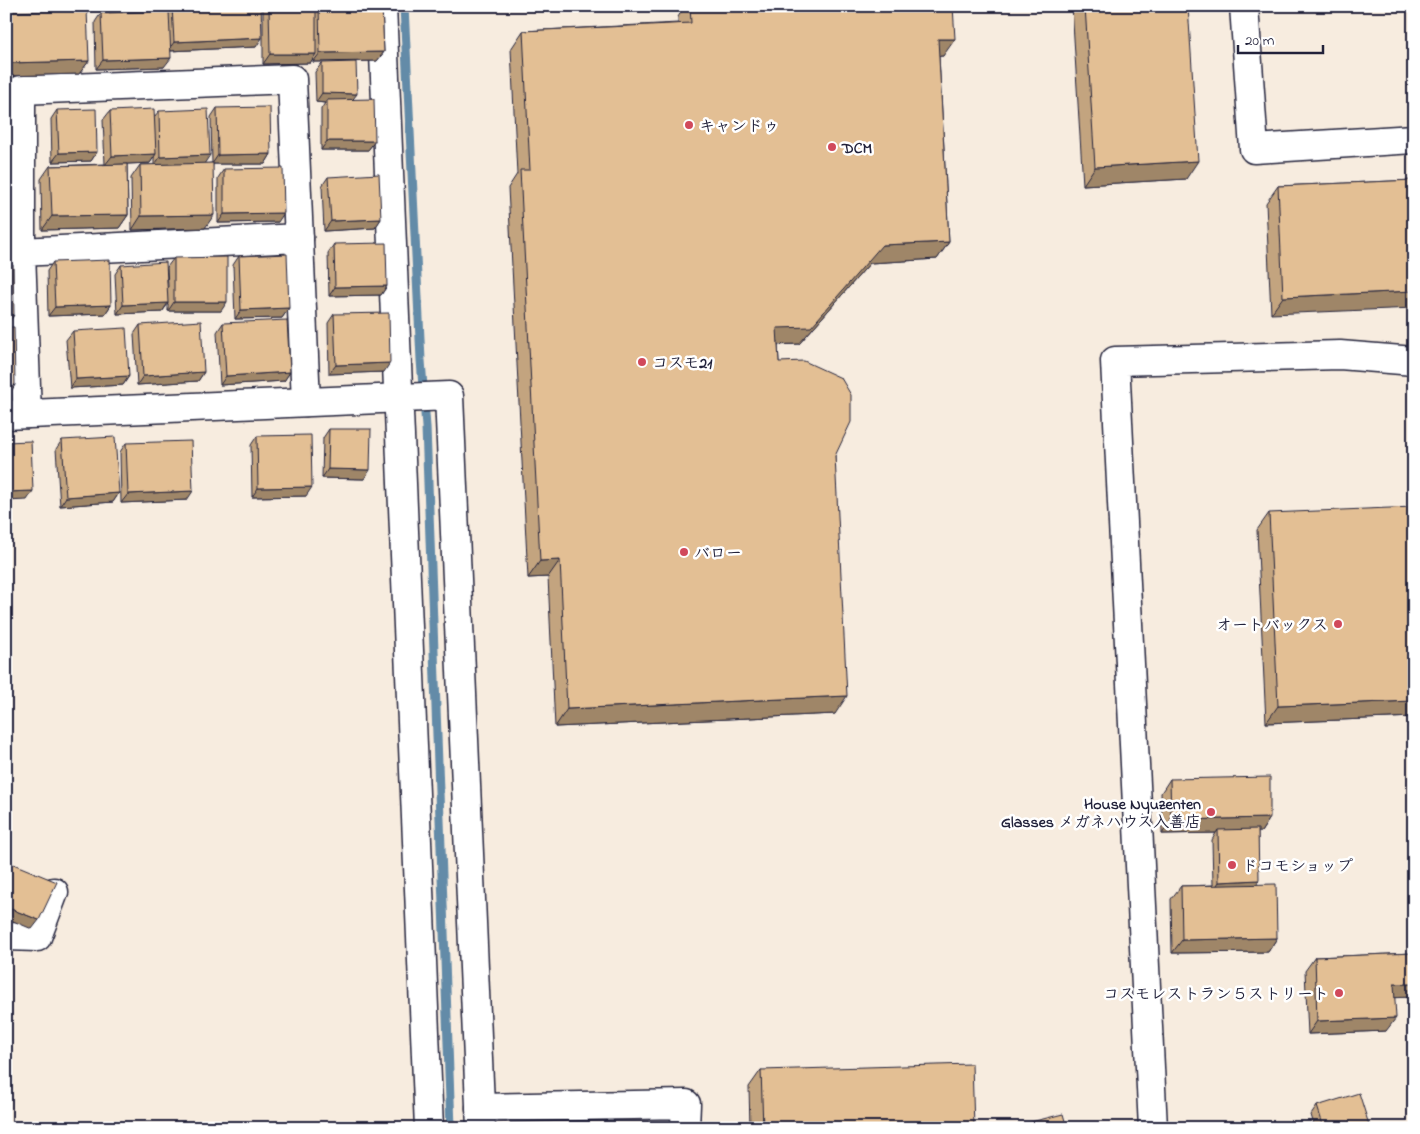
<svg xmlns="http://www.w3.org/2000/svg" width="1420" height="1134" font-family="'Indie Flower','Klee One',sans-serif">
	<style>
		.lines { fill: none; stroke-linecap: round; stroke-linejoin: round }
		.stream { stroke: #648ba8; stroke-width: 9 }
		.minor-casing { stroke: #22223b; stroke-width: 31 }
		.minor { stroke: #fff; stroke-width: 28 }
		.wall { fill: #c3a47f; stroke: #22223b }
		.shaded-wall { fill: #9f8668; stroke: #22223b }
		.building { fill: #e3bf94; stroke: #22223b }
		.poi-dot { fill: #d1495b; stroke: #fff; stroke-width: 2 }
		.labels { text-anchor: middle; stroke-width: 5; stroke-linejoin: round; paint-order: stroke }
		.poi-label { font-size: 16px; font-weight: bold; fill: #22223b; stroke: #fff; text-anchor: start }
	</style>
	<rect width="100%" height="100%" fill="#f7ecdf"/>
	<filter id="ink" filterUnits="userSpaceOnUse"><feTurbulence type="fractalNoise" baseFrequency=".02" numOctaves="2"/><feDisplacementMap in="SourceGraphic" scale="10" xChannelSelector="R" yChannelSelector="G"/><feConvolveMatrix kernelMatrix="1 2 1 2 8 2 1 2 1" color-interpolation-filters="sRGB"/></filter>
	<g filter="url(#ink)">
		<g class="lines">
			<polyline class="stream" points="404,6 421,360 426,427 451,1128"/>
			<g class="minor-casing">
				<g id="minor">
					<polyline points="382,6 429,1128"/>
					<polyline points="1244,6 1254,149 1414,139"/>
					<polyline points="21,252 21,90 292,79 306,402"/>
					<polyline points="27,414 21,252 299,238"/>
					<polyline points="6,415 449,396 481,1128"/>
					<polyline points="6,936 37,937 54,892"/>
					<polyline points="480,1108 686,1104 685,1128"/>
					<polyline points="1153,1128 1115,361 1340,355 1414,361"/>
				</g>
			</g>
			<use href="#minor" class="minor"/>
		</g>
		<g class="wall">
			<polygon points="170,6 261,6 256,47 170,51 164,67 96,69 95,22 101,13 166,11"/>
			<polygon points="263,6 382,6 384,52 377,61 313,62 313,58 310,63 263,64"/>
			<polygon points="685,6 953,6 943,56 939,56 949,242 937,259 870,263 799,344 778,345 779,362 835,456 835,714 555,727 548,577 528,578 508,188 517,174 511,49 523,31 678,23 678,17"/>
			<polygon points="1072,6 1188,6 1186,179 1083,185"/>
			<polygon points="6,12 89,61 79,74 6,76"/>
			<polygon points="322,63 353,99 375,141 368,150 321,150 321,109 325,103 316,102 315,72"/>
			<polygon points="217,108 271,154 265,164 213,164 205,228 132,230 131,178 140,165 154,165 154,157 150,163 127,164 128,215 119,228 42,230 41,179 50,166 105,164 103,120 110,111 154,117 159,111 204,164 212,163 211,117"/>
			<polygon points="57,110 97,152 91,161 52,162 51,119"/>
			<polygon points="224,169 278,222 218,223 218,178"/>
			<polygon points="328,177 381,219 375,228 324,231 322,186"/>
			<polygon points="1414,180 1271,314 1266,203 1278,186"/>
			<polygon points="334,244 387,286 381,295 329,296 328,253"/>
			<polygon points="239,256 289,308 282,318 235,319 233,265"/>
			<polygon points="174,258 221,311 168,311 168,304 162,312 117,314 115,274 121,265 168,287 167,267"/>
			<polygon points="53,262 111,305 105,314 48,316 47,271"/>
			<polygon points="334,314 384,372 329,374 328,323"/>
			<polygon points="223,323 290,372 284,381 220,385 217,332"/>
			<polygon points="140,325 204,372 198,381 137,385 134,334"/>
			<polygon points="73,331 129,376 123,385 70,388 66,340"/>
			<polygon points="329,429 364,479 322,478 323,438"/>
			<polygon points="257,436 306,496 252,497 251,445"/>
			<polygon points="62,440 119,493 113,502 60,506 56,449"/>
			<polygon points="126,443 187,500 121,503 120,452"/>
			<polygon points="1269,513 1414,717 1266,723 1257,530"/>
			<polygon points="1170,779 1270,818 1261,832 1258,832 1257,885 1277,938 1268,952 1172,953 1171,899 1181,886 1213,885 1212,840 1216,833 1162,834 1161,793"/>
			<polygon points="1414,953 1414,997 1395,997 1386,1031 1308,1034 1305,971 1315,957"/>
			<polygon points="761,1070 974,1128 750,1128 749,1087"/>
			<polygon points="1317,1106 1370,1128 1315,1128 1311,1115"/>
		</g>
		<g class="shaded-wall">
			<polygon points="262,38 256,47 168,51 174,42"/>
			<polygon points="938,39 955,39 943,56 926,57"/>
			<polygon points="384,52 377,61 313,62 320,53"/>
			<polygon points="270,54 316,54 310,63 263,64"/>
			<polygon points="171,58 164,67 96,69 103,60"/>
			<polygon points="89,61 79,74 6,76 6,65 7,63"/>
			<polygon points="322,93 357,94 350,103 327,100 325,103 316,102"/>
			<polygon points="327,141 375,141 368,150 321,150"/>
			<polygon points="97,152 91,161 52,162 59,153"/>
			<polygon points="156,154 150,163 105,165 112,156"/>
			<polygon points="271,154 265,164 212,164 218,155"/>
			<polygon points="210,155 204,164 154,166 160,157"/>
			<polygon points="1198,161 1186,179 1083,185 1095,167"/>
			<polygon points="284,213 278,222 218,223 224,214"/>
			<polygon points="128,215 119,228 42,230 52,216"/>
			<polygon points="214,215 205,228 132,230 141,216"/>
			<polygon points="381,219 375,228 324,231 331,221"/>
			<polygon points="949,242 937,259 870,263 799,344 765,345 777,328 882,245"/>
			<polygon points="387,286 381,295 329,296 335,287"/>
			<polygon points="1414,291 1414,308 1271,314 1283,297"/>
			<polygon points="174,302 227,302 221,311 168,311"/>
			<polygon points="168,303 162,312 117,314 123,305"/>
			<polygon points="111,305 105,314 48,316 55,307"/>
			<polygon points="289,308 282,318 235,319 241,310"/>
			<polygon points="6,315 14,315 8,324 6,324"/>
			<polygon points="390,363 384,372 329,374 336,365"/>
			<polygon points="204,372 198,381 137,385 143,376"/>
			<polygon points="290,372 284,381 220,385 226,376"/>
			<polygon points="129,376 123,385 70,388 76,379"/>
			<polygon points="15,385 9,395 6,395 6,386"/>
			<polygon points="328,469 370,470 364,479 322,478"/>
			<polygon points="312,487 306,496 252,497 258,488"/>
			<polygon points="33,491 27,500 6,501 6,492"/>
			<polygon points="193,491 187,500 121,503 128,494"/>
			<polygon points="119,493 113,502 60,506 66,497"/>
			<polygon points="560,560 548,577 528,578 540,561"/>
			<polygon points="847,696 835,714 555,727 567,709"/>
			<polygon points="1414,701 1414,717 1266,723 1278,706"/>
			<polygon points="1270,818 1261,832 1218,832 1218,830 1216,833 1162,834 1171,820"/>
			<polygon points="1259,880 1253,890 1213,891 1219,882"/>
			<polygon points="6,907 39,920 32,929 6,918"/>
			<polygon points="1277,938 1268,952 1172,953 1182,940"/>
			<polygon points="1394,984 1414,984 1414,997 1385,998"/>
			<polygon points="1396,1018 1386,1031 1308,1034 1317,1021"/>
		</g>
		<g class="building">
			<polygon points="172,6 261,6 262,38 174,42"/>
			<polygon points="269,6 316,6 316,54 270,54"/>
			<polygon points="319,6 382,6 384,52 320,53"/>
			<polygon points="690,6 953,6 955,39 938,39 949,242 882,245 811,327 777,328 779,362 804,361 841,378 851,395 851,422 835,456 847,696 567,709 560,560 540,561 520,170 530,170 523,31 691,23"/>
			<polygon points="1085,6 1188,6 1198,161 1095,167"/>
			<polygon points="87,10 89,61 7,63 6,12"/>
			<polygon points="169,11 171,58 103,60 101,13"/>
			<polygon points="356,62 357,94 322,93 322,63"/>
			<polygon points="374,99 375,141 327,141 327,100"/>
			<polygon points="270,107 271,154 218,155 217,108"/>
			<polygon points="96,109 97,152 59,153 57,110"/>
			<polygon points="154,109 156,154 112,156 110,111"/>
			<polygon points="208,109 210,155 160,157 159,111"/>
			<polygon points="213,163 214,215 141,216 140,165"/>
			<polygon points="127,164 128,215 52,216 50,166"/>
			<polygon points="283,168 284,213 224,214 224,169"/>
			<polygon points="379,174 381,219 331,221 328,177"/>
			<polygon points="1414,180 1414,291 1283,297 1278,186"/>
			<polygon points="6,207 7,207 8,247 6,247"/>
			<polygon points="386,243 387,286 335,287 334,244"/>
			<polygon points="287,254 289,308 241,310 239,256"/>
			<polygon points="227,257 227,302 174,302 174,258"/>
			<polygon points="110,260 111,305 55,307 53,262"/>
			<polygon points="166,262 168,303 123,305 121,265"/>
			<polygon points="6,265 13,265 14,315 6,315"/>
			<polygon points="389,313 390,363 336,365 334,314"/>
			<polygon points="287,320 290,372 226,376 223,323"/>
			<polygon points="201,321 204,372 143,376 140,325"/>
			<polygon points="6,327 14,327 15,385 6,386"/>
			<polygon points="126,328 129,376 76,379 73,331"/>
			<polygon points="329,429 371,429 370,470 328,469"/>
			<polygon points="311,435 312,487 258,488 257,436"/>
			<polygon points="115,437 119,493 66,497 62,440"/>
			<polygon points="31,441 33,491 6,492 6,442"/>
			<polygon points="191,441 193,491 128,494 126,443"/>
			<polygon points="1414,507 1414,701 1278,706 1269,513"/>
			<polygon points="6,724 8,724 6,740"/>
			<polygon points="1270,777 1270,818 1171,820 1170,779"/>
			<polygon points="1258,829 1259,880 1219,882 1218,830"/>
			<polygon points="6,861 57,882 39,920 6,907"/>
			<polygon points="1276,884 1277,938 1182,940 1181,886"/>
			<polygon points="1414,953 1414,984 1394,984 1396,1018 1317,1021 1315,957"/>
			<polygon points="972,1064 974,1128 763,1128 761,1070"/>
			<polygon points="1359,1093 1370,1128 1324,1128 1317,1106"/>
			<polygon points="1063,1114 1067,1128 1007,1128"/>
		</g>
	</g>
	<g class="poi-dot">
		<circle cx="689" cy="125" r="5"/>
		<circle cx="832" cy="147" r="5"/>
		<circle cx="642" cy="362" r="5"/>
		<circle cx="684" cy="552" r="5"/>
		<circle cx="1338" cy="624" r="5"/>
		<circle cx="1211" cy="812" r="5"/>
		<circle cx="1232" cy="865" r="5"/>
		<circle cx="1339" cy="993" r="5"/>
	</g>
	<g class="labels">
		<g class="poi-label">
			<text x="699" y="131">キャンドゥ</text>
			<text x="842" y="153">DCM</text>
			<text x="652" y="368">コスモ21</text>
			<text x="694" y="558">バロー</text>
			<text x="1328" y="630" text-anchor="end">オートバックス</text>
			<text x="1201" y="809" text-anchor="end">House Nyuzenten<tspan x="1201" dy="18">Glasses メガネハウス入善店</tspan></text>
			<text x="1242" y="871">ドコモショップ</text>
			<text x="1329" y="999" text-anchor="end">コスモレストラン５ストリート</text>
		</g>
	</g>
	<rect width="1420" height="1134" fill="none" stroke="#fff" stroke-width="25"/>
	<rect x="12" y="12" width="1395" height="1109" fill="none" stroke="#22223b" stroke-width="2" filter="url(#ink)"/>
	<path d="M1238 45v8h85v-8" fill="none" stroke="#22223b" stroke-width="2.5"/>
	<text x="1245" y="45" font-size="15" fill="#22223b" stroke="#ffffff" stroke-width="4" paint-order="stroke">20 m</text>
</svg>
